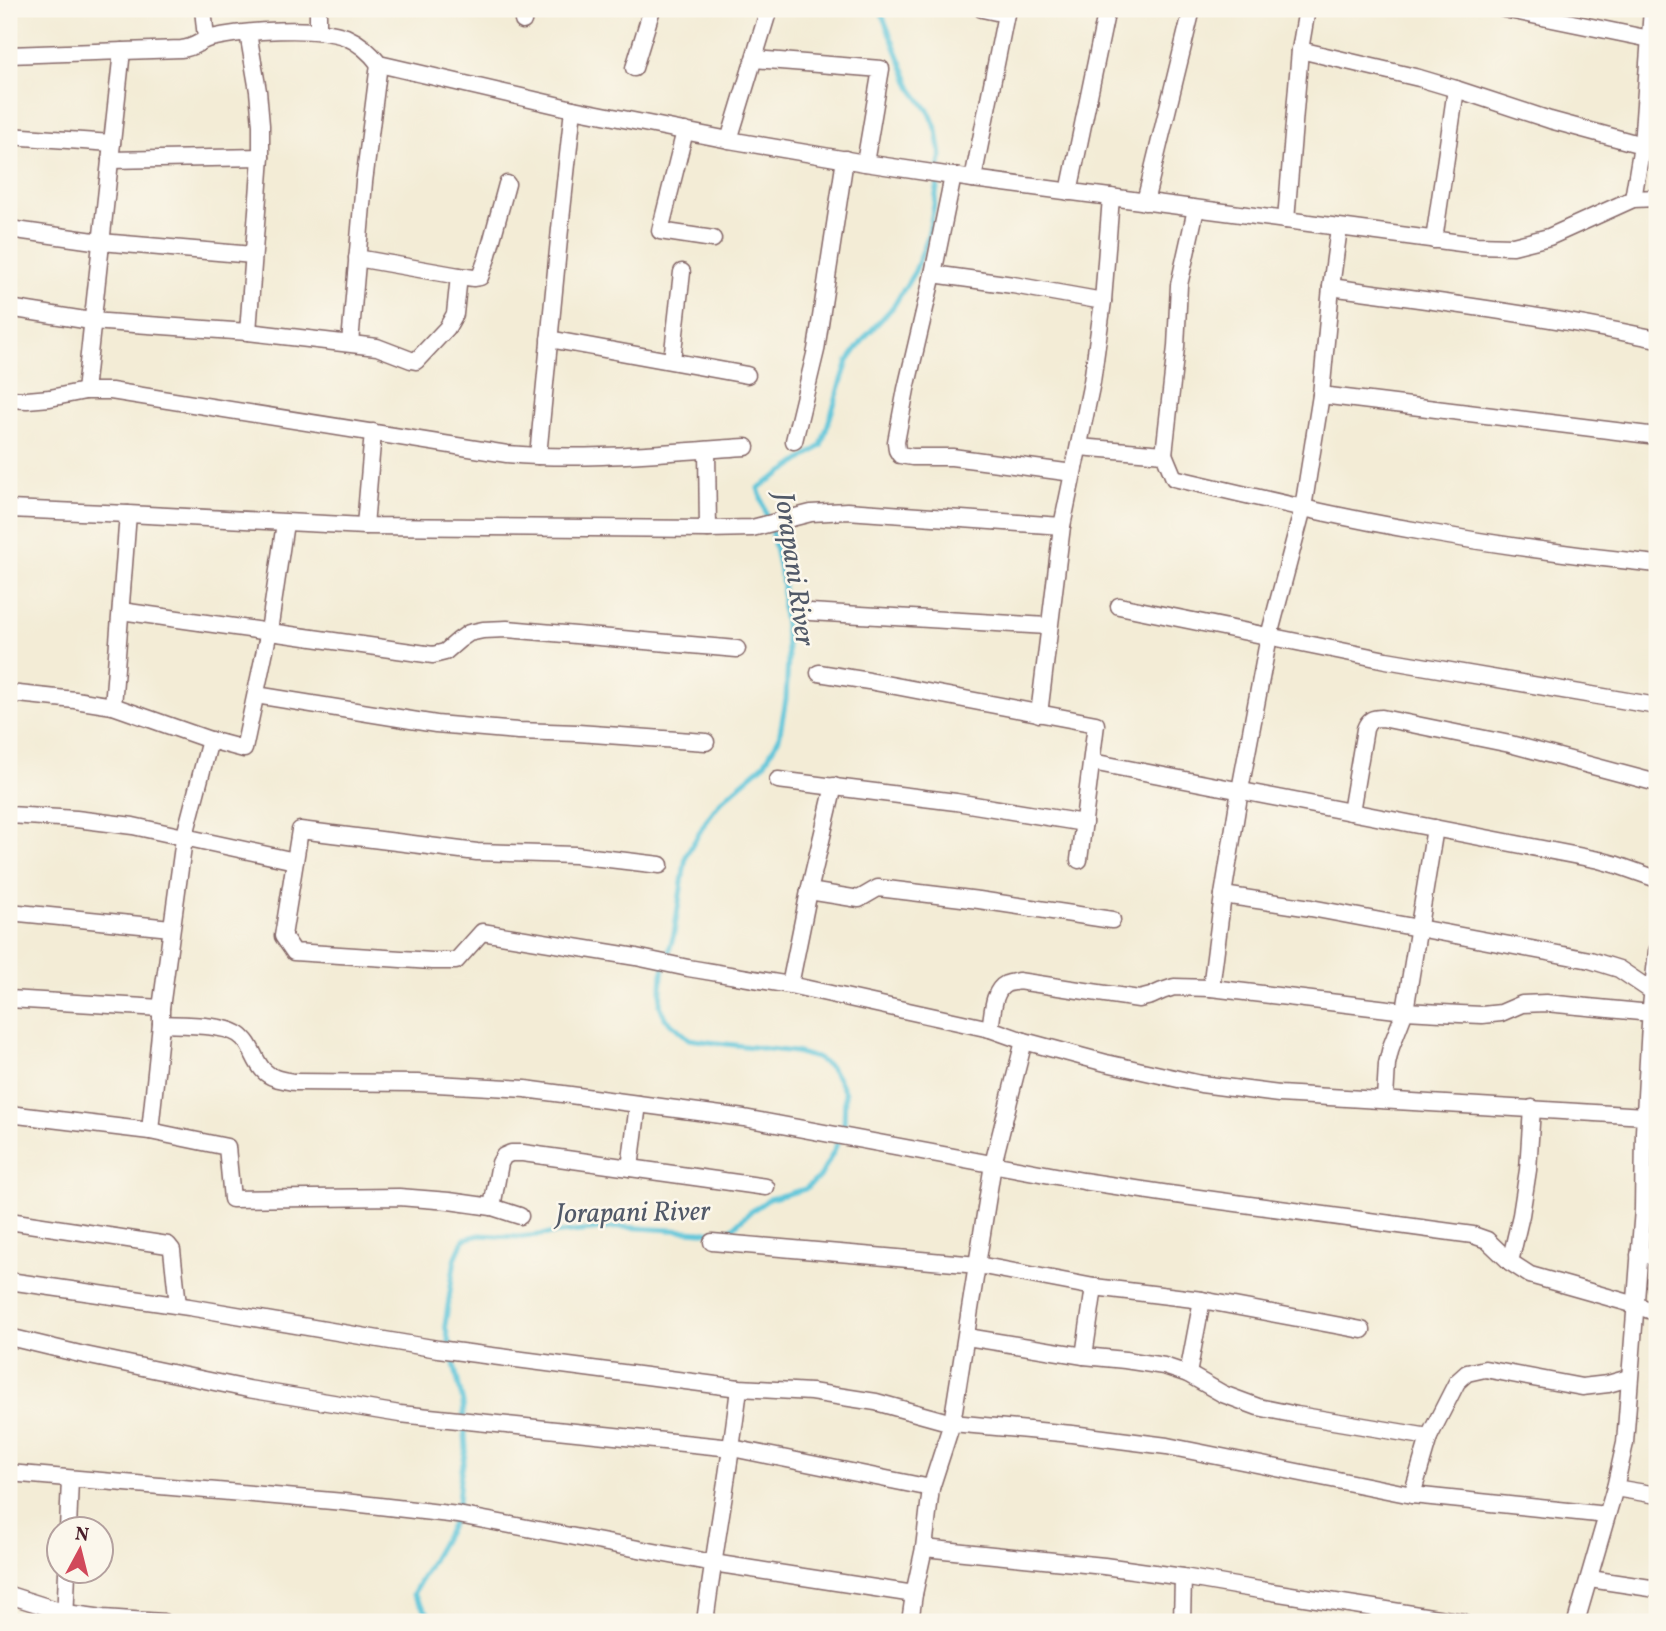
<svg xmlns="http://www.w3.org/2000/svg" width="1666" height="1631" font-family="Vollkorn,serif">
	<style>
		.lines { fill: none; stroke-linecap: round; stroke-linejoin: round }
		.stream { stroke: #5dc5d9; stroke-width: 5 }
		.minor-casing { stroke: #856767; stroke-width: 19 }
		.minor { stroke: #fff; stroke-width: 16 }
		.labels { text-anchor: middle; stroke-width: 5; stroke-linejoin: round; paint-order: stroke }
		.water-label { font-size: 28px; font-style: italic; fill: #515968; stroke: #fbf7ec }
	</style>
	<rect width="100%" height="100%" fill="#fbf7ec"/>
	<filter id="ink" filterUnits="userSpaceOnUse"><feTurbulence type="fractalNoise" baseFrequency=".0143" numOctaves="2"/><feDisplacementMap in="SourceGraphic" scale="14" xChannelSelector="R" yChannelSelector="G"/><feConvolveMatrix kernelMatrix="1 2 1 2 8 2 1 2 1" color-interpolation-filters="sRGB"/></filter>
	<filter id="wash" filterUnits="userSpaceOnUse"><feTurbulence type="fractalNoise" baseFrequency=".00686" numOctaves="4" result="noise"/><feDisplacementMap in="SourceGraphic" scale="28" xChannelSelector="R" yChannelSelector="G"/><feGaussianBlur stdDeviation="1.57" result="paint"/><feColorMatrix in="noise" values="0 0 0 0 0 0 0 0 0 0 0 0 0 0 0 0 0 1.4 0 .05"/><feComposite in="paint" operator="in"/></filter>
	<g filter="url(#wash)">
		<rect width="100%" height="100%" fill="#f3ecd6"/>
		<g class="lines">
			<polyline class="stream" points="435,1622 413,1594 457,1515 460,1479 466,1449 463,1403 445,1325 455,1259 464,1239 480,1235 518,1237 623,1227 703,1232 730,1230 750,1212 769,1199 805,1189 820,1177 834,1151 844,1126 845,1093 838,1078 829,1066 816,1058 795,1052 709,1042 689,1039 665,1018 660,1005 662,974 674,934 686,856 706,821 720,802 764,764 779,738 786,699 788,658 783,606 783,585 772,533 758,488 788,469 821,446 848,361 866,336 893,307 915,271 928,237 937,189 941,156 937,131 930,113 912,89 883,17 882,9"/>
		</g>
	</g>
	<g filter="url(#ink)">
		<g class="lines">
			<g class="minor-casing">
				<g id="minor">
					<polyline points="203,9 206,38"/>
					<polyline points="982,9 1006,14"/>
					<polyline points="1504,9 1650,39"/>
					<polyline points="523,21 526,9"/>
					<polyline points="318,31 318,9"/>
					<polyline points="1300,50 1419,78 1456,89 1550,120 1642,145"/>
					<path d="M 9,55 L 181,49 C 196,48 200,40 211,38 C 244,31 314,25 346,37 C 360,43 370,52 379,64 L 573,109 L 729,140 L 865,163 L 973,179 L 1476,245 L 1513,246 L 1549,237 L 1633,199 L 1657,198"/>
					<polyline points="754,59 881,69 865,163"/>
					<polyline points="634,68 652,9"/>
					<polyline points="685,131 660,231 713,239"/>
					<polyline points="9,136 112,143"/>
					<polyline points="729,140 769,9"/>
					<polyline points="110,160 261,157"/>
					<polyline points="953,176 933,274 1013,285 1103,301"/>
					<polyline points="973,179 1007,9"/>
					<polyline points="1069,192 1107,9"/>
					<polyline points="1633,199 1642,145 1652,9"/>
					<polyline points="1145,202 1192,9"/>
					<polyline points="1286,220 1300,50 1307,9"/>
					<polyline points="1339,228 1331,287 1321,395 1657,436"/>
					<polyline points="9,229 101,242 253,255"/>
					<polyline points="1434,240 1456,89"/>
					<polyline points="357,258 459,276 474,278 480,277 487,258 507,184"/>
					<polyline points="933,274 906,389 896,442 897,450 900,455 912,457 952,457 1073,473"/>
					<path d="M 1331,287 C 1441,302 1548,316 1657,339"/>
					<polyline points="9,308 91,321 248,332 261,157 261,125 258,91 248,33"/>
					<polyline points="248,332 377,347 411,360 416,361 447,328 455,314 459,276"/>
					<polyline points="549,339 747,375"/>
					<polyline points="350,343 364,182 379,64"/>
					<polyline points="672,360 682,272"/>
					<polyline points="85,391 122,51"/>
					<path d="M 9,399 L 27,400 L 50,398 L 85,391 L 111,391 L 507,454 C 587,461 666,452 746,447"/>
					<polyline points="794,441 816,350 845,159"/>
					<path d="M 1079,447 L 1164,454 L 1174,478 C 1255,497 1337,517 1419,531 C 1498,545 1577,556 1657,564"/>
					<polyline points="707,450 708,529"/>
					<polyline points="1164,454 1176,347 1179,285 1196,209"/>
					<polyline points="538,456 560,229 573,109"/>
					<polyline points="9,509 128,514 365,526 708,529 752,528 811,513 847,511 1062,526"/>
					<polyline points="365,526 373,432"/>
					<polyline points="1119,606 1386,660 1657,706"/>
					<polyline points="121,611 433,655 445,652 459,640 469,633 483,630 507,629 737,649"/>
					<polyline points="810,612 1048,626"/>
					<polyline points="819,673 869,681 1096,724 1079,860"/>
					<polyline points="9,693 75,700 113,706 210,740 244,749 269,631 285,523"/>
					<polyline points="256,695 436,724 518,731 578,733 706,742"/>
					<polyline points="113,706 128,514"/>
					<polyline points="1039,714 1062,526 1092,382 1103,301 1111,197"/>
					<polyline points="1092,762 1599,860 1617,865 1657,879"/>
					<polyline points="778,780 956,802 1084,823"/>
					<path d="M 1351,812 L 1365,729 C 1369,719 1373,718 1382,718 L 1510,744 L 1657,783"/>
					<polyline points="9,815 76,819 133,826 295,861"/>
					<polyline points="660,865 575,855 477,852 300,830 283,936 294,952 432,961 456,961 482,932 636,957 688,968 790,985 990,1029 1024,1041 1106,1063 1201,1084 1279,1094 1645,1116"/>
					<polyline points="809,891 859,899 878,888 979,900 1112,920"/>
					<polyline points="1223,895 1311,908 1590,960 1619,969 1653,992"/>
					<polyline points="9,912 171,928"/>
					<polyline points="790,985 809,891 834,786"/>
					<polyline points="1211,988 1223,895 1240,790 1269,636 1303,508 1321,395"/>
					<polyline points="9,999 161,1008"/>
					<path d="M 161,1024 C 181,1025 222,1024 238,1034 C 252,1043 253,1059 263,1070 C 271,1079 283,1080 294,1082 L 418,1083 L 525,1089 L 744,1118 L 1083,1181 L 1169,1194 L 1473,1235 L 1487,1240 L 1510,1262 L 1530,1275 L 1636,1305 L 1657,1313"/>
					<path d="M 990,1029 C 993,1015 992,991 1006,984 C 1008,983 1016,982 1018,981 L 1139,999 L 1151,996 L 1162,991 L 1174,987 L 1211,988 L 1405,1011 L 1460,1014 L 1482,1015 L 1501,1013 L 1522,1004 L 1546,1003 L 1651,1013"/>
					<polyline points="1385,1099 1387,1064 1391,1047 1405,1011 1435,828"/>
					<polyline points="9,1114 150,1131 227,1147 232,1199 399,1197 449,1201 492,1207 500,1163 504,1156 511,1153 523,1153 766,1187"/>
					<polyline points="150,1131 161,1024 161,1008 184,839 210,740"/>
					<polyline points="630,1168 638,1104"/>
					<polyline points="492,1207 520,1216"/>
					<polyline points="9,1221 168,1245 172,1250 178,1305"/>
					<polyline points="712,1242 978,1265 1094,1287 1202,1300 1362,1330"/>
					<polyline points="1639,1255 1657,1256"/>
					<polyline points="1510,1262 1521,1215 1528,1170 1532,1108"/>
					<polyline points="9,1281 189,1307 438,1349 739,1388 811,1392 876,1402 952,1423 1072,1434 1167,1446 1412,1495 1607,1515"/>
					<polyline points="1094,1287 1084,1356 1125,1360 1164,1366 1188,1374 1223,1394 1258,1407 1297,1415 1429,1437"/>
					<polyline points="9,1337 80,1354 248,1389 400,1414 732,1448 931,1488"/>
					<polyline points="967,1337 1084,1356"/>
					<polyline points="1188,1374 1202,1300"/>
					<polyline points="9,1473 344,1502 458,1515 713,1563 914,1594"/>
					<polyline points="1615,1488 1657,1495"/>
					<polyline points="1412,1495 1429,1437 1457,1382 1467,1373 1485,1369 1582,1387 1608,1384 1629,1378"/>
					<polyline points="68,1530 70,1479"/>
					<polyline points="924,1548 1104,1566 1183,1577 1241,1587 1463,1622"/>
					<polyline points="1590,1579 1657,1589"/>
					<polyline points="9,1595 66,1613 103,1618 163,1622"/>
					<polyline points="65,1622 67,1572"/>
					<path d="M 705,1622 C 715,1544 730,1467 739,1388"/>
					<polyline points="910,1622 914,1594 924,1548 931,1488 952,1423 993,1164 1024,1041"/>
					<polyline points="1182,1622 1183,1577"/>
					<polyline points="1576,1622 1615,1488 1625,1443 1643,1209 1644,1132 1651,1006 1657,951"/>
				</g>
			</g>
			<use href="#minor" class="minor"/>
		</g>
	</g>
	<g class="labels">
		<g class="water-label">
			<text transform="translate(796 569) rotate(82)" y="10">Jorapani River</text>
			<text transform="translate(633 1211) rotate(-1)" y="10">Jorapani River</text>
		</g>
	</g>
	<rect width="1666" height="1631" fill="none" stroke="#fbf7ec" stroke-width="35"/>
	<g transform="translate(80 1550) rotate(7)"><circle r="33" fill="#fbf7ec" stroke="#b4a19f" stroke-width="2"/>
	<path d="M0-5L12 26L0 18L-12 26Z" fill="#d1495b"/>
	<text y="-10" font-size="19" font-weight="bold" text-anchor="middle" fill="#4a1f2b">N</text>
	</g>
</svg>
